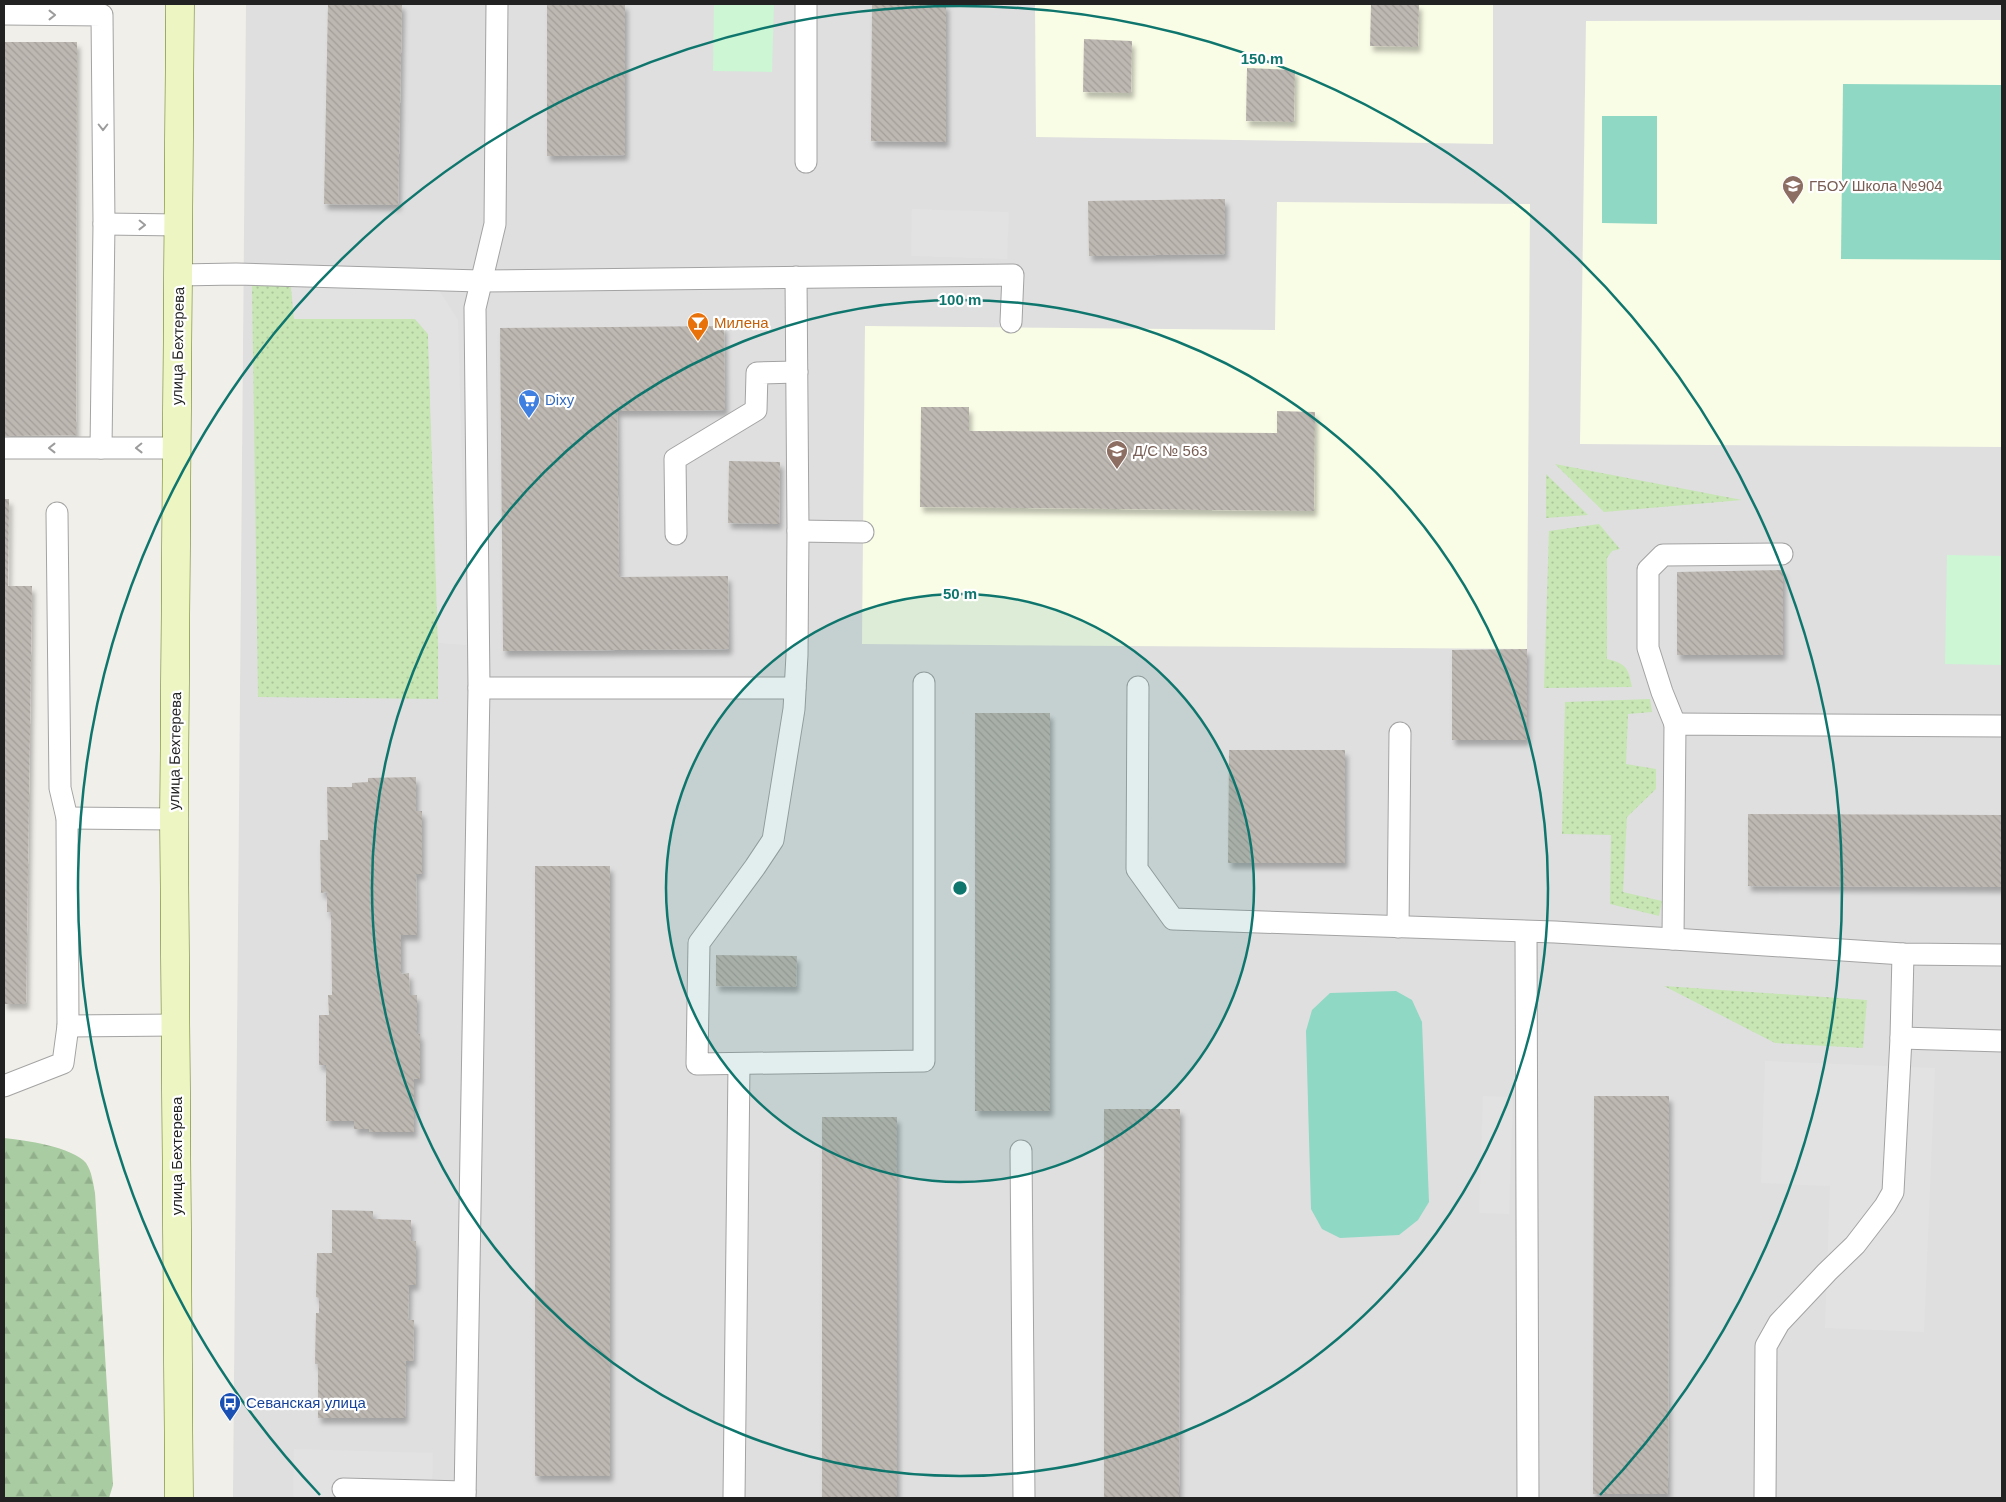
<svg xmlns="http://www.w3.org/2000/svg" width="2006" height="1502" font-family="Arial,sans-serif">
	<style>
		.residential { fill: #dfdfdf }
		.education { fill: #fafde6 }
		.grass { fill: url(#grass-dots) }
		.forest { fill: url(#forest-firs) }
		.park { fill: #ccf6d4 }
		.pitch { fill: #8fd8c4 }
		.parking { fill: #e2e2e2 }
		.building { fill: url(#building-back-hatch); filter: url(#shadow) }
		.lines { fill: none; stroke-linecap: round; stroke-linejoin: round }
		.lane-casing { stroke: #a3a3a3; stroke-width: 23 }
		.secondary-casing { stroke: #5c720f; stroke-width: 29 }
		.lane { stroke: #fff; stroke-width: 21 }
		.secondary { stroke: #edf5c3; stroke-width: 28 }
		.oneway { stroke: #9c9c9c }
		.ring { fill: none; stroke: #0f766e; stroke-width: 2.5 }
		.labels { text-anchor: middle; stroke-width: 4.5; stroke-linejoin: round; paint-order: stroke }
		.education-label { font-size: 15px; fill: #785e54; stroke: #fff; text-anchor: start }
		.food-label { font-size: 15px; fill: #c56008; stroke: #fff; text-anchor: start }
		.street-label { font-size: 15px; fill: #222; stroke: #fff }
		.shop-label { font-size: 15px; fill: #366cbe; stroke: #fff; text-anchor: start }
		.transit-label { font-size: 15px; fill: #164399; stroke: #fff; text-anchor: start }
		.centre { fill: #0f766e; stroke: #fff; stroke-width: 2.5 }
		.ring-label { font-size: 15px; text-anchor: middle; font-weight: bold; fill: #0f766e; stroke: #fff; stroke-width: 4.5; stroke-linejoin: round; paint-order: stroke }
	</style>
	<defs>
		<pattern id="grass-dots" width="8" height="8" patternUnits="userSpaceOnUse" patternTransform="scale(1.25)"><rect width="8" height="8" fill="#c7e6b4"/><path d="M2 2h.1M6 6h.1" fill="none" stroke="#abc59a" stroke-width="1.8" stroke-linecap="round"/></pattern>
		<pattern id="forest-firs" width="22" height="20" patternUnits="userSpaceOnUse" patternTransform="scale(1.25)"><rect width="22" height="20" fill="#a9cca2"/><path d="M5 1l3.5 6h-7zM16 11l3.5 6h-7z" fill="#91af8b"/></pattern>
		<pattern id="building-back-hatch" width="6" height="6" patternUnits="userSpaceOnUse" patternTransform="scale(1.25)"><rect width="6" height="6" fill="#beb8b2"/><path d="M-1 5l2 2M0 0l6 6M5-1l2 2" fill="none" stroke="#a39e99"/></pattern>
		<filter id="shadow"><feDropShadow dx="3" dy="5.5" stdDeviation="2.5" flood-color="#0004"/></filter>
	</defs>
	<rect width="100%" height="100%" fill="#f1efe9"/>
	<polygon class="residential" points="246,4 2002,4 2002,1498 233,1498"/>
	<g class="education">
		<polygon points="1035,4 1493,4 1493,144 1036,137"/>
		<polygon points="2002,20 2002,447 1580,444 1586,21"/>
		<polygon points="1277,202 1530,204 1527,649 862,644 865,326 1275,330"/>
	</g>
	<g class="grass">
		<polygon points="252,284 291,286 294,319 415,319 428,334 438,643 438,699 258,697"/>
		<polygon points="1555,464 1742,500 1604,512"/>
		<polygon points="1546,474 1588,515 1546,518"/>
		<path d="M 1599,524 L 1620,549 L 1612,551 L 1607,558 L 1607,659 C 1627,664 1628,668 1632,687 L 1544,688 L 1549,531 Z"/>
		<polygon points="1650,699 1652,712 1628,714 1626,764 1656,769 1656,789 1627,817 1623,892 1662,901 1659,916 1610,904 1611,835 1562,834 1565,702"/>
		<polygon points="1664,986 1867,1000 1863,1048 1775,1043"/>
	</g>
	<path class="forest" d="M 4,1138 C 24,1140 73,1147 86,1163 C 92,1172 93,1183 95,1193 L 113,1485 L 109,1498 L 4,1498 Z"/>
	<g class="park">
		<polygon points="714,4 774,4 772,72 713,71"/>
		<polygon points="1947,555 2002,556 2002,665 1945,664"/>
	</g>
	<g class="pitch">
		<polygon points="1843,84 2002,85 2002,260 1841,259"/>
		<polygon points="1602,116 1657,116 1657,224 1602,223"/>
		<polygon points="1396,991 1412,1000 1422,1022 1429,1202 1418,1220 1399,1235 1340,1238 1322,1229 1311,1209 1306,1031 1312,1010 1330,993"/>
	</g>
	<g class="parking">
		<polygon points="912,209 1009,212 1007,259 911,256"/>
		<polygon points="291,286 439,290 458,320 467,645 438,643 428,334 415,319 294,319"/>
		<polygon points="1765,1061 1935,1068 1924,1332 1825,1328 1830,1186 1761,1183"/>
		<polygon points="1483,1096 1513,1097 1509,1214 1479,1213"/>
		<polygon points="294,1449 433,1453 432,1498 293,1498"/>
	</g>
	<g class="building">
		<polygon points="328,4 402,4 398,205 324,204"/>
		<polygon points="547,4 625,4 625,155 547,156"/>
		<polygon points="872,4 946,4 946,142 871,141"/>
		<polygon points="1371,4 1419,4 1418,47 1370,46"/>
		<polygon points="1084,39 1132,41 1131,93 1083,92"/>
		<polygon points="4,42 77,42 76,435 4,436"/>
		<polygon points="1247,68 1295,70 1294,122 1246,121"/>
		<polygon points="1225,199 1225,254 1089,256 1088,201"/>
		<polygon points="724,326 725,410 617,411 619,577 728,576 729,649 503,651 500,328"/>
		<polygon points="921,407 969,407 969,431 1277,433 1277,411 1315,412 1314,511 920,507"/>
		<polygon points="729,461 780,462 779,524 728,523"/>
		<polygon points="4,499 9,499 8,586 32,586 26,1004 4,1004"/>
		<polygon points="1783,570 1783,655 1677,655 1677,572"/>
		<polygon points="1527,649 1527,740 1452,740 1452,650"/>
		<rect x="975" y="713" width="75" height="398"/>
		<polygon points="1229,750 1345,750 1345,863 1228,863"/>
		<polygon points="416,777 416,811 422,811 422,874 416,874 417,935 401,935 401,974 409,973 410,995 417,995 417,1034 420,1034 420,1079 414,1079 414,1132 370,1132 369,1129 354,1129 354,1121 326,1121 326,1065 319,1065 319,1015 329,1015 328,995 332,995 331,912 327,912 327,892 321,893 320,840 328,840 327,787 352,787 352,783 368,782 368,778"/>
		<polygon points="1748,814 2002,815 2002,887 1748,886"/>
		<rect x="535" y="866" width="75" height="610"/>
		<polygon points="716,955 797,956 796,987 716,986"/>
		<polygon points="1594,1096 1669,1096 1668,1494 1593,1494"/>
		<polygon points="1104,1109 1180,1109 1179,1498 1104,1498"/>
		<rect x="822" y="1117" width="75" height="381"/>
		<polygon points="332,1210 373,1211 373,1219 411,1220 411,1241 416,1241 416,1285 409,1285 408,1320 414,1320 413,1361 406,1361 405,1418 318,1418 318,1364 315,1364 316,1313 319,1313 319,1298 316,1297 317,1253 332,1253"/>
	</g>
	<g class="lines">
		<g class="lane-casing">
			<g id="lane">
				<polyline points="497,4 495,224 475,308 479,688 795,688"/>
				<polyline points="806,4 806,162"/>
				<polyline points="4,14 102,15 104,224 101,448"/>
				<polyline points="104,224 180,225"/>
				<polyline points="179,275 236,274 480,281 1013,275 1011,322"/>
				<polyline points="796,277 798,531 797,655 794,709 773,840 755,867 699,943 697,1064 924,1061 924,683"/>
				<polyline points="4,448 177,448"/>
				<polyline points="798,531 863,532"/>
				<polyline points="676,534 675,459 756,410 757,373 797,372"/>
				<polyline points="1138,687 1137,869 1173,919 1555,932 1673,939"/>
				<polyline points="1675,724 1662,692 1648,648 1648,570 1663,555 1782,554"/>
				<polyline points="2002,726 1675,724 1673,939 1903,954 2002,955"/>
				<polyline points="67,818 174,819"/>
				<polyline points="1398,927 1400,733"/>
				<polyline points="1526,932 1528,1498"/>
				<polyline points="68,1026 176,1025"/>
				<polyline points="1901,1038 2002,1041"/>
				<polyline points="4,1086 63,1063 68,1026 67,818 60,788 57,513"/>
				<polyline points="1021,1151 1024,1498"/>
				<polyline points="343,1489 465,1492"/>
				<polyline points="465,1498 479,688"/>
				<polyline points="734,1498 739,1065"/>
				<polyline points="1765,1498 1766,1346 1779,1323 1827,1272 1855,1245 1885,1206 1893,1192 1901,1038 1903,954"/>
			</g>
		</g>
		<g class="secondary-casing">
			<polyline id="secondary" points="179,1498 174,819 180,4"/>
		</g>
		<use href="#lane" class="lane"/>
		<use href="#secondary" class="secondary"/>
	</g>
	<defs><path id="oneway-chevron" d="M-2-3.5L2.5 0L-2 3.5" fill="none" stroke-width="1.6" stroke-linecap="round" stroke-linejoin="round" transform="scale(1.25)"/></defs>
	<g class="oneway">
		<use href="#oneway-chevron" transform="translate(52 15)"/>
		<use href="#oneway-chevron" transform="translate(103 127) rotate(90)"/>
		<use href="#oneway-chevron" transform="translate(142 225) rotate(1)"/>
		<use href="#oneway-chevron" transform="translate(52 448) rotate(-180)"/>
		<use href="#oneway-chevron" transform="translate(139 448) rotate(179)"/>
	</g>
	<circle cx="960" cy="888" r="294" fill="#0f766e" fill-opacity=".12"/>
	<g class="ring">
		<circle cx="960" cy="888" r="294"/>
		<circle cx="960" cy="888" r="588"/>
		<path d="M320 1495A882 882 0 1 1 1600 1495"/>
	</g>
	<defs>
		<g id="school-pin" transform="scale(1.125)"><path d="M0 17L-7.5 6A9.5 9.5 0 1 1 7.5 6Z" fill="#8d6e63" stroke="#fff"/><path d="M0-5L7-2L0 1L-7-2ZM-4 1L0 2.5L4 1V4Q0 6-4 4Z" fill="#fff"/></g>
		<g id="bar-pin" transform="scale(1.125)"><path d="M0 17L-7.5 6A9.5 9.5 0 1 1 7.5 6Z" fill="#e8710a" stroke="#fff"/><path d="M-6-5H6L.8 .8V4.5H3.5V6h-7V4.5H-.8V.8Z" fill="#fff"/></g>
		<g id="supermarket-pin" transform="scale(1.125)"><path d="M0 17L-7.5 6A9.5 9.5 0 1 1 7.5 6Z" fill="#3f7fe0" stroke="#fff"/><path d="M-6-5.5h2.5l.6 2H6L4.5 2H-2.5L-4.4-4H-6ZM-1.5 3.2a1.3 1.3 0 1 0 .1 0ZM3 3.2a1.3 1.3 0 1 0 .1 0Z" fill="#fff"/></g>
		<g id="bus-pin" transform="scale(1.125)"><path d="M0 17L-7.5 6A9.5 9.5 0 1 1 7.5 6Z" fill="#1a4fb4" stroke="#fff"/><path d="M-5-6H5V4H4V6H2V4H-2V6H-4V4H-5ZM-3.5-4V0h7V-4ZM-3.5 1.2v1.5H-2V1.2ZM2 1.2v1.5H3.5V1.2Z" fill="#fff"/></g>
	</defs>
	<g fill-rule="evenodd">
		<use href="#school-pin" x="1793" y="186"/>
		<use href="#bar-pin" x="698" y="323"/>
		<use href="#supermarket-pin" x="529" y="400"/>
		<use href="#school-pin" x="1117" y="451"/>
		<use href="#bus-pin" x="230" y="1403"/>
	</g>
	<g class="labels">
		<g class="education-label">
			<text x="1809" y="191">ГБОУ Школа №904</text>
			<text x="1133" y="456">Д/C № 563</text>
		</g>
		<g class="food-label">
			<text x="714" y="328">Милена</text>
		</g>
		<g class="street-label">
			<text transform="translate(178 346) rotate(-89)" y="5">улица Бехтерева</text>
			<text transform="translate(175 751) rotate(-89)" y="5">улица Бехтерева</text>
			<text transform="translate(177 1156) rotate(-90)" y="5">улица Бехтерева</text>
		</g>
		<g class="shop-label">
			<text x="545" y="405">Dixy</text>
		</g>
		<g class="transit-label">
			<text x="246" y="1408">Севанская улица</text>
		</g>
	</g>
	<circle cx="960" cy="888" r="8" class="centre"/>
	<g class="ring-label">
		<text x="1262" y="64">150 m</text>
		<text x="960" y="305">100 m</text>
		<text x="960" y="599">50 m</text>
	</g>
	<rect width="2006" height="1502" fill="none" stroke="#222222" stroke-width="10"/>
</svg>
